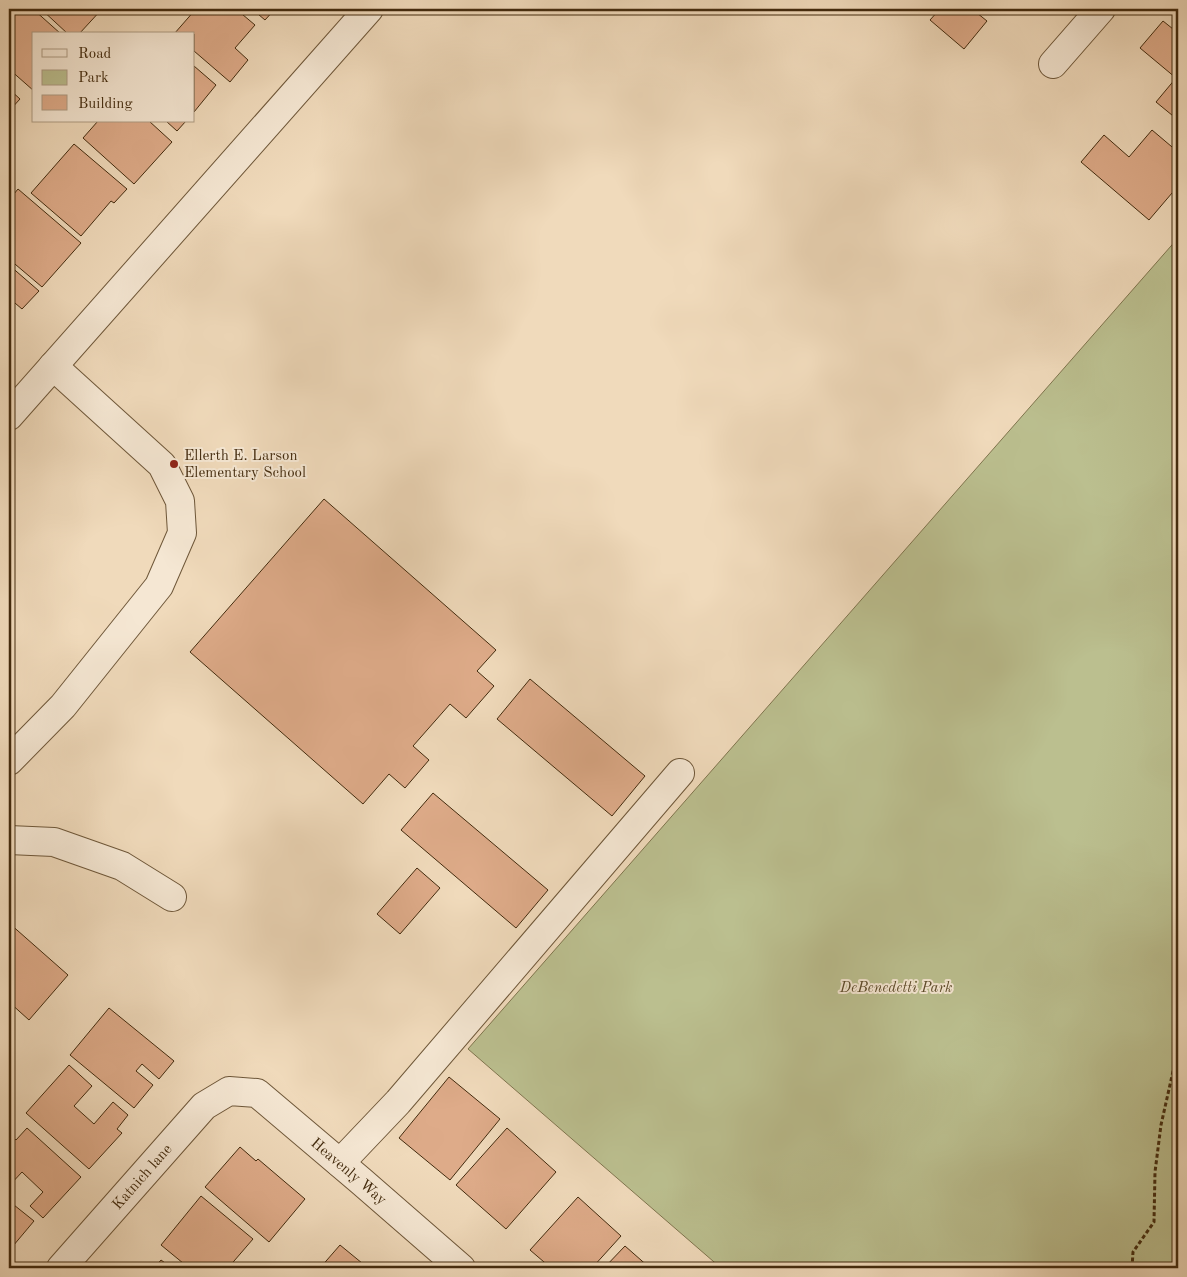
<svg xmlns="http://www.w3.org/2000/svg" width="1187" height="1277" font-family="'Old Standard TT',serif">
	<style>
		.green { fill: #bbbf8f; stroke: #7f754e }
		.building { fill: #deab89; stroke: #432b0e }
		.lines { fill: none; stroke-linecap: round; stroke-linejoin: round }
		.minor-casing { stroke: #6e5739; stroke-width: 30 }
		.path { stroke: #432b0e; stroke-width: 3; stroke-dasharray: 4 2.5; stroke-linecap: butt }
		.minor { stroke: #f5e7d3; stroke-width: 28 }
		.poi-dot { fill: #8f2418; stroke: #f5e7d3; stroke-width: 2 }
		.labels { text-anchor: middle; stroke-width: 4; stroke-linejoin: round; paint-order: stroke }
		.poi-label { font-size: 15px; fill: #432b0e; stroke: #f5e7d3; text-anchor: start }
		.park-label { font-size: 15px; font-style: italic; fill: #5b4928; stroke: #f5e7d3 }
		.street-label { font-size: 15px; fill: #432b0e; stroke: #f5e7d3 }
	</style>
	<rect width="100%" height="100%" fill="#f0dabb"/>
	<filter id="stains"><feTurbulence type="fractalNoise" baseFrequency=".004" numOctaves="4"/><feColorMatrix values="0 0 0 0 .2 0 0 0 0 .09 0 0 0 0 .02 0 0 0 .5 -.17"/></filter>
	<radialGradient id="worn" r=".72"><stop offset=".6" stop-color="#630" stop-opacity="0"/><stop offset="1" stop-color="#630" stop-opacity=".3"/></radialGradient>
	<polygon class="green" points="1178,238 1178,1268 721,1268 468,1049"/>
	<g class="building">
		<polygon points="9,9 33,9 61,34 34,34 34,91 9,69"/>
		<polygon points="41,9 102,9 79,34 68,34"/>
		<polygon points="194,9 236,9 255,25 235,48 248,60 230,82 194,51 194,34 174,34 195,10"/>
		<polygon points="252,9 275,9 265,20"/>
		<polygon points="937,9 972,9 987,21 964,49 930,20 939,10"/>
		<polygon points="1163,21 1178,33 1178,120 1156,102 1176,78 1140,48"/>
		<polygon points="194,66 216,85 194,112"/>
		<polygon points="9,89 20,99 9,111"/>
		<polygon points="98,121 149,121 172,142 134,184 83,138"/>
		<polygon points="166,121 186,121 177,131"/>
		<polygon points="1152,130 1178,152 1178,186 1149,220 1081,162 1104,135 1129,157"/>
		<polygon points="74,144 127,189 114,203 111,201 81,236 31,193"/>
		<polygon points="18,189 81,243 42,287 9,259 9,200"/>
		<polygon points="9,265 39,291 22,309 9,298"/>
		<polygon points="324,499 496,650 477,671 494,686 466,718 450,704 413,746 429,760 405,788 389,774 363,804 190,652"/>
		<polygon points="530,679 645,776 612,816 497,719"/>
		<polygon points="433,793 548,890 516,928 401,830"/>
		<polygon points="417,868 440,888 400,934 377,914"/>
		<polygon points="9,923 68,975 29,1020 9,1002"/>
		<polygon points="109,1008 174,1061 159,1079 142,1064 136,1071 153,1085 134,1108 70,1055"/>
		<polygon points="69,1065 92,1086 74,1106 94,1124 113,1102 128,1115 117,1129 122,1133 89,1169 26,1113"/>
		<polygon points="449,1077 500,1119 450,1180 399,1138"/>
		<polygon points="27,1128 81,1177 43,1218 30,1206 43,1192 22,1172 9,1186 9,1134 16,1140"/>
		<polygon points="507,1128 556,1172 506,1229 456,1185"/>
		<polygon points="240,1147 256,1161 258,1159 305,1199 269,1242 205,1187"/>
		<polygon points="201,1196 253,1239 228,1268 189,1268 161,1245"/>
		<polygon points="578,1197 621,1236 592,1268 551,1268 530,1250"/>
		<polygon points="9,1201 34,1221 13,1246 12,1245 9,1248"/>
		<polygon points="340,1245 368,1268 320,1268"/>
		<polygon points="625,1246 650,1268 604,1268"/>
		<polygon points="161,1260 172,1268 154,1268"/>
	</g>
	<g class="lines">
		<g class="minor-casing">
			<g id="minor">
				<polyline points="1053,64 1101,9"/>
				<polyline points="9,416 369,9"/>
				<polyline points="9,761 63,706 159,586 182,533 180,501 162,465 53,366"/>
				<polyline points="9,840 54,842 122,866 172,897"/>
				<polyline points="340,1163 398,1102 680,773"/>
				<path id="s1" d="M 61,1268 L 204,1106 L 229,1091 L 257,1093 L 361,1181 L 461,1268"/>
			</g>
		</g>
		<polyline class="path" points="1132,1268 1133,1252 1154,1222 1155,1172 1161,1125 1178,1049"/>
		<use href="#minor" class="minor"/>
	</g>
	<circle class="poi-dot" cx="174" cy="464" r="5"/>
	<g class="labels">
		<g class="poi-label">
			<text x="184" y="460">Ellerth E. Larson<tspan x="184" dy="17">Elementary School</tspan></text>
		</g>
		<g class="park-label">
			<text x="896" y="992">DeBenedetti Park</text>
		</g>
		<g class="street-label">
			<text dy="5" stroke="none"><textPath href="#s1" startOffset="394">Heavenly Way</textPath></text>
			<text dy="5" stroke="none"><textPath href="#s1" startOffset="122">Katnich lane</textPath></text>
		</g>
	</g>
	<rect width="1187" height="1277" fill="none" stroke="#f0dabb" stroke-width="30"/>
	<rect x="10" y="10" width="1167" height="1257" fill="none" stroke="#432b0e" stroke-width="2.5"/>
	<rect x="15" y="15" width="1157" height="1247" fill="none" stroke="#432b0e"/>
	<rect x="32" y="32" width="162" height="90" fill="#f5e7d3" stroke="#ae9c84"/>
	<rect x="42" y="49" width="25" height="8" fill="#f5e7d3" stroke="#ae9c84"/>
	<text x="78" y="58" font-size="15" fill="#432b0e">Road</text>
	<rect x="42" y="70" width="25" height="15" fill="#bbbf8f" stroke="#ae9c84"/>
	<text x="78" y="82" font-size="15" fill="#432b0e">Park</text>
	<rect x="42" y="95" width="25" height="15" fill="#deab89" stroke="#ae9c84"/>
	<text x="78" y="108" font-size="15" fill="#432b0e">Building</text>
	<rect width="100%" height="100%" filter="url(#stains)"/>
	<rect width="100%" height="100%" fill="url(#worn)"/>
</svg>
